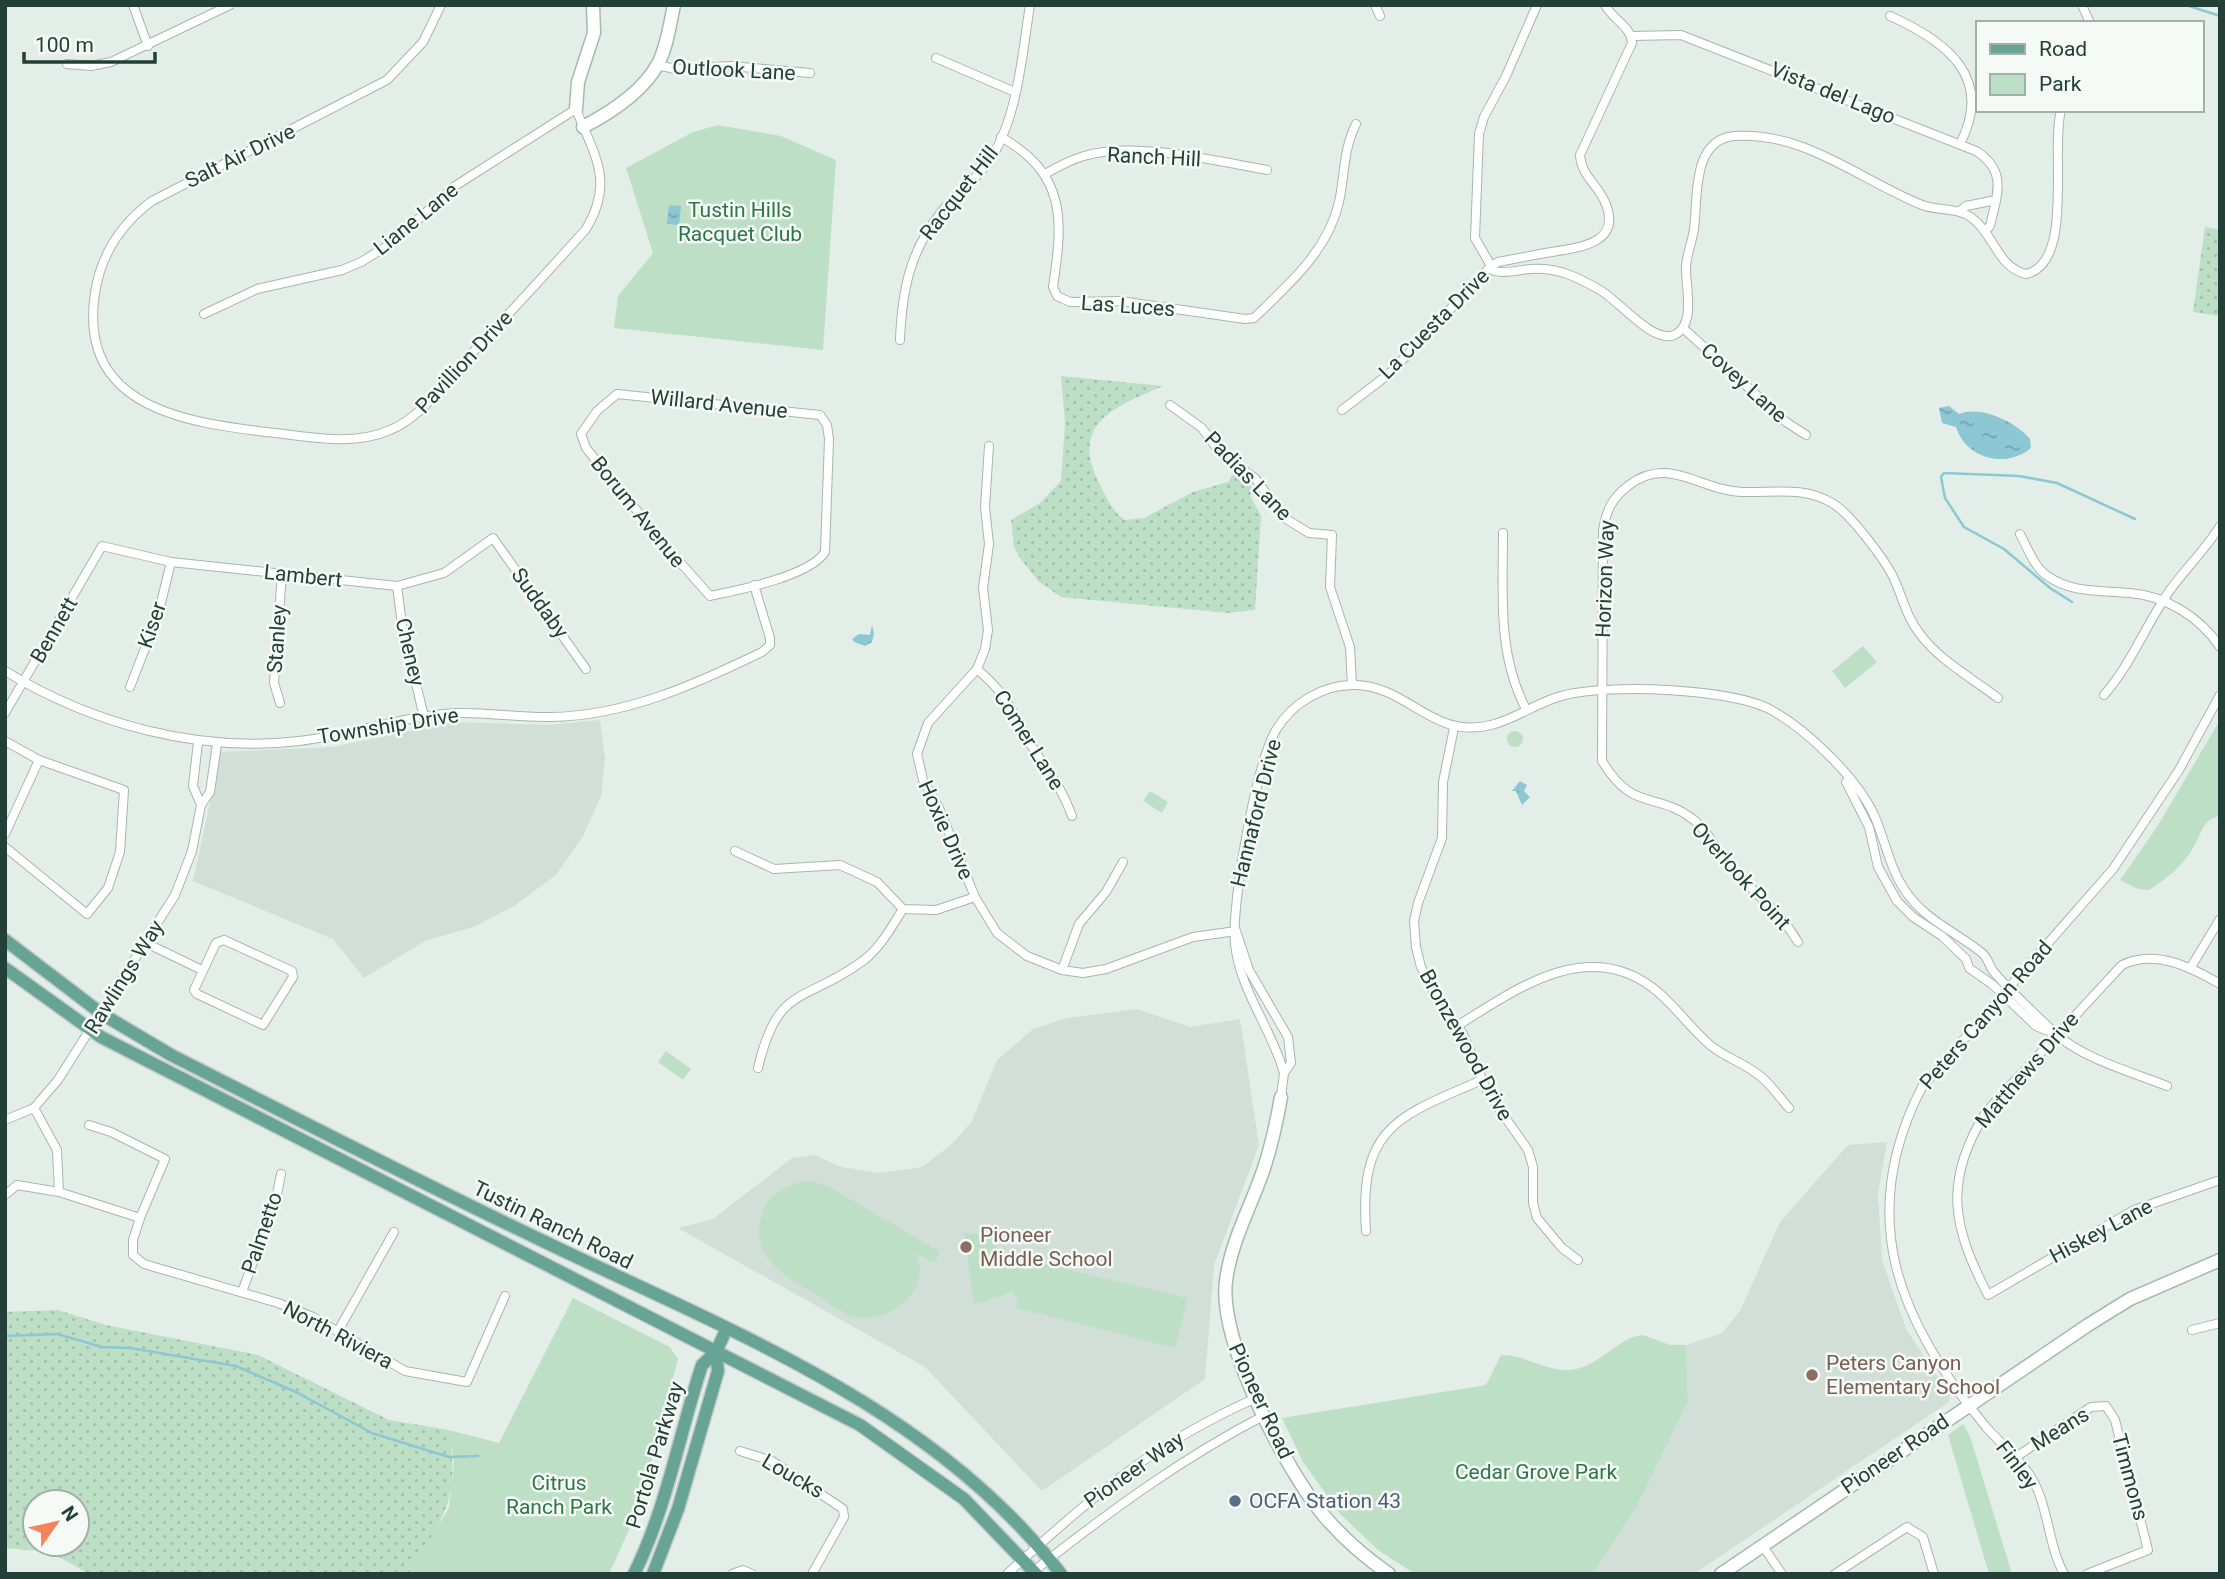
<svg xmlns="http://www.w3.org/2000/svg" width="2225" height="1579" font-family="Roboto,sans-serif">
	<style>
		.built { fill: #d2ded8 }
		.grass { fill: url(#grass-dots); fill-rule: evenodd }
		.green { fill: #bddfc6 }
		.water { fill: url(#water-ripples) }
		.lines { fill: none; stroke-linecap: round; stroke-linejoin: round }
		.stream { stroke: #8cc7d3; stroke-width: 2.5 }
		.street-casing { stroke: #a6b6b0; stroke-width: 10 }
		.secondary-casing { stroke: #a2bab1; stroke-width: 15 }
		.primary-casing { stroke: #c1cac7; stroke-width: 15 }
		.street { stroke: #fff; stroke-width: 8 }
		.secondary { stroke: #fff; stroke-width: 12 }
		.primary { stroke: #68a495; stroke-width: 12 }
		.education-dot { fill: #8d6e63; stroke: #f5faf7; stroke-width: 2.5 }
		.service-dot { fill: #5c6f8a; stroke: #f5faf7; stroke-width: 2.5 }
		.labels { text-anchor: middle; stroke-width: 5; stroke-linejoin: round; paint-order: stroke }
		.street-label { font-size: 21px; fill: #234038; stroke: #f5faf7 }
		.park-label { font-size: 21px; fill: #2c774a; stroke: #f5faf7 }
		.education-label { font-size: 21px; fill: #785e54; stroke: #f5faf7; text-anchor: start }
		.service-label { font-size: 21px; fill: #4e5e75; stroke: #f5faf7; text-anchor: start }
	</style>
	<defs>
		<pattern id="grass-dots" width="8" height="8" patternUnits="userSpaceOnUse" patternTransform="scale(1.75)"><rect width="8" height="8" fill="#bddfc6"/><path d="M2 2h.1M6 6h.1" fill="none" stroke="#a2c0ab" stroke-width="1.8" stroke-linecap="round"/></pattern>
		<pattern id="water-ripples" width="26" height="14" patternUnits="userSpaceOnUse" patternTransform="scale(1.75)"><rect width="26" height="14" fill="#8cc7d3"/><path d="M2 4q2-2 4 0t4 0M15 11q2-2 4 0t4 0" fill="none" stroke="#72a3ac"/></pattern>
	</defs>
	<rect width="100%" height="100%" fill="#e4eee9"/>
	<g class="built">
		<polygon points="600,720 605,758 601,796 583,836 556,875 514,906 476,926 425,941 364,978 333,939 193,881 221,752 332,747 452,722 549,725"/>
		<polygon points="1137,1009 1190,1027 1240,1019 1259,1145 1214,1265 1205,1379 1042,1491 925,1367 678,1228 713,1219 792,1158 815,1155 841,1167 879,1173 922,1167 952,1144 972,1121 997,1060 1033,1029 1067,1018"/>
		<polygon points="1887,1142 1878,1194 1882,1260 1906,1329 1950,1395 1949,1402 1694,1574 1593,1574 1636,1508 1688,1402 1686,1345 1722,1333 1740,1311 1780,1222 1848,1145"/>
	</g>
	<g class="grass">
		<polygon points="2205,227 2220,230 2220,316 2193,312"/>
		<path d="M 1061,376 L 1163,386 C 1115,407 1068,423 1100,485 C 1107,498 1112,511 1125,520 L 1144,518 L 1193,492 L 1228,482 L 1234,472 L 1254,489 L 1250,495 L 1261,516 L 1255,610 L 1228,613 L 1061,597 L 1038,581 L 1020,558 L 1014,547 L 1011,520 L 1040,503 L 1061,481 L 1065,423 Z"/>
		<path d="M 58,1310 L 106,1325 L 258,1355 L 389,1420 L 449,1430 C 459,1497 447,1511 414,1567 L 408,1574 L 89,1574 L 50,1552 L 5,1548 L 5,1312 ZM 35,1502 L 77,1502 L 77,1544 L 35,1544 Z"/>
	</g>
	<g class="green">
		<polygon points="718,125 781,136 836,160 823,350 614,328 618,296 653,253 626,168 693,132"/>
		<polygon points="1863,646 1877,662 1845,688 1832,671"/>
		<path d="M 2220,720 L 2220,816 C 2201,820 2202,834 2193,848 C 2183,866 2166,879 2149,890 L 2138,889 L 2120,880 L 2157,827 Z"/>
		<circle cx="1515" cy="739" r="8"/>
		<polygon points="1150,791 1168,802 1162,813 1143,801"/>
		<polygon points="666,1051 691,1069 683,1080 658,1062"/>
		<path d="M 808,1181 L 828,1186 L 940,1252 L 934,1263 L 916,1253 C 917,1257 919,1263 920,1268 C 921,1301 880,1325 850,1316 C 840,1312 828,1302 818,1296 C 786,1277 748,1257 762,1213 C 768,1194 790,1183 808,1181 Z"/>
		<polygon points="964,1233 996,1236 995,1258 1024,1266 1027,1260 1188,1298 1175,1348 1017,1308 1018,1300 1012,1292 974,1305"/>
		<polygon points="573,1298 670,1347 678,1359 640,1505 609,1574 408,1574 449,1508 454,1463 449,1430 499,1443"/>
		<path d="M 1643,1335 L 1670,1345 L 1686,1345 L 1688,1402 L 1636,1508 L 1593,1574 L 1415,1574 L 1378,1550 L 1341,1515 L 1303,1462 L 1282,1418 L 1486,1385 L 1501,1355 C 1526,1354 1550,1375 1576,1369 C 1603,1363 1619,1337 1643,1335 Z"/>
		<polygon points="1963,1424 1970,1436 2012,1574 1989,1574 1948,1435"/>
	</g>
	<g class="water">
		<polygon points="669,205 681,206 679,225 667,224"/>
		<path d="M 1949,406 L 1959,414 C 1980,405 2016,422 2030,439 L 2031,448 C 2006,469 1966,459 1956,427 L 1942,423 L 1939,408 Z"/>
		<polygon points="872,625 874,634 872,642 865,646 854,642 852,639 859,634 870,635"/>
		<polygon points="1520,781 1527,785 1524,791 1530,797 1522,805 1516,791 1512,791"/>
	</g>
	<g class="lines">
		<g class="stream">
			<polyline points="2186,5 2220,16"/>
			<polyline points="2072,602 2050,588 2004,549 1964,527 1945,498 1941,477 1944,473 2019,476 2057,483 2135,519"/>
			<polyline points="5,1336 57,1334 102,1347 130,1348 236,1366 296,1392 372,1433 449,1457 478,1456"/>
		</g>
		<g class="street-casing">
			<g id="street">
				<polyline points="133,5 148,46"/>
				<polyline points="1375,5 1380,16"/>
				<path d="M 1537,5 L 1506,76 L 1484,117 L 1479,134 L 1475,238 L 1494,271 C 1505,274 1519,270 1530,269 C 1558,267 1577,277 1600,290 C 1619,301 1653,344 1674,335 C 1697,325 1685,285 1686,266 C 1687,254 1692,242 1694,229 C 1698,200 1691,140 1734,136 C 1804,131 1860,180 1922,205 C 1938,211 1957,207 1972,218 C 1994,234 1997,267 2026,274 C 2075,263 2050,150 2061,110"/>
				<polyline points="2082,5 2090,23"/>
				<path d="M 1890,16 C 1948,42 1994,78 1960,144"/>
				<path d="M 1632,36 L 1681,35 L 1976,151 C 2008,171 1997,195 1990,226 L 1985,231"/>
				<polyline points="936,58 1015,92"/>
				<polyline points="67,64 91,66 111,62 230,5"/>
				<polyline points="657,65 675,69 731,66 810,73"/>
				<path d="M 1001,137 C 1067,175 1063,220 1053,287 L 1057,296 L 1070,302 L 1120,301 L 1245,319 L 1254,318 C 1288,285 1328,251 1339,202 C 1345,175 1343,150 1356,124"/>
				<path d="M 1045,174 C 1057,167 1070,160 1084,156 C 1134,141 1216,161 1267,170"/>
				<polyline points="1960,211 1966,206 1996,200"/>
				<path d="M 204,314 L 257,289 L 342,270 L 361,262 L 392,243 L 455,186 L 576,109 C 594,155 615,181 586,229 C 546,274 505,318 464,362 C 442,386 420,418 390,430 C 354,446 313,437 275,433 C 188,423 77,409 95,293 C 101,254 121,224 152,201 L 387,80 L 423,42 L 441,5"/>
				<polyline points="1683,328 1786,422 1806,435"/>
				<path d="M 900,340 C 902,290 910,250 942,211 C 957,193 977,179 990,160 C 1018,117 1022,55 1030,5"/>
				<path d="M 617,394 L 820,415 L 827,425 L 829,439 L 825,552 C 810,576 739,590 710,596 L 664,544 L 586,448 L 581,434 L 597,411 Z"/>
				<polyline points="1170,405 1202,428 1222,455 1255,478 1283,517 1309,533 1332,535 1330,587 1350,647 1352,685"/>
				<path d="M 1342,410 L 1390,373 L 1490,267 L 1498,262 C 1513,259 1529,256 1545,253 C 1574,248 1624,246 1605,202 C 1597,184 1581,175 1580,155 L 1632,43 C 1632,27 1612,19 1605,5"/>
				<polyline points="989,446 985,507 989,544 983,588 988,630 985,649 977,669 928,723 917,754 923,780 939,808 975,897 997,933 1027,956 1062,970 1083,973 1106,969 1193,937 1236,931"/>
				<path d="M 1503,533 C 1503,593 1497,654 1526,709"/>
				<path d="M 2020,534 C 2027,547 2034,566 2046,575 C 2072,594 2100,590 2130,593 C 2166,596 2200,617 2220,647"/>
				<polyline points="397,586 402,625 424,717"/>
				<path d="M 977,669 C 1008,696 1009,706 1028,740 C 1045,769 1060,782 1072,816"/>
				<path d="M 5,671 C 92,724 198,753 299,741 C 352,735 403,716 456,713 C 488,712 519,718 551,717 C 626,716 696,684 762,652 L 770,645 L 770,638 L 754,585"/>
				<polyline points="130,687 158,615 171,562"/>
				<path d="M 2104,695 C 2129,666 2141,636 2161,604 C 2177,576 2203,554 2220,526"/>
				<polyline points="280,703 274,683 282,573"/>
				<polyline points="5,713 102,546 171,562 397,586 444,573 493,538 586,669"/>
				<polyline points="1454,728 1443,782 1442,838 1418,903 1414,921 1416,947 1421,967 1435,995 1463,1034 1488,1093 1528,1150 1533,1167 1533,1203 1537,1218 1562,1248 1578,1260"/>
				<polyline points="5,741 39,760 124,790 120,852 108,888 87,914 5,847"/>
				<polyline points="198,742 193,786 201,805"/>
				<polyline points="1846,782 1869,827 1878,867 1897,901 1913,917 1942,936 1966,959 1969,968 1993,985 2036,1026 2055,1034"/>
				<polyline points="5,834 39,760"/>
				<polyline points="735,851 774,869 840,865 877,882 903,909 936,910 975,897"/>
				<polyline points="1236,931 1249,970 1288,1037 1291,1063 1284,1073 1281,1097"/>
				<polygon points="224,940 292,971 293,977 263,1025 197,994 194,990 216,943"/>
				<path d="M 1798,942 C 1777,907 1751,892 1727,862 C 1715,848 1708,831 1694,820 C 1656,790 1634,814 1602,761 L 1603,531 C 1606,511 1612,498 1628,486 C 1668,454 1700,491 1743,492 C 1774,493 1803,486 1832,503 C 1850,513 1887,562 1895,581 C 1903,599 1907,618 1920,634 C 1939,660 1973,679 1998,698"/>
				<polyline points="146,943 202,970"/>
				<polyline points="2191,967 2220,919"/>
				<polyline points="1062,970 1079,924 1106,892 1123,862"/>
				<path d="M 2220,984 C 2191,967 2155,949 2122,965 L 1986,1112 C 1943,1181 1952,1226 1988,1295 L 2134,1210 L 2220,1180"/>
				<path d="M 1457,1026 C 1515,990 1586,937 1653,988 C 1675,1005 1690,1028 1710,1045 C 1724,1057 1742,1062 1756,1073 C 1769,1081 1779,1097 1789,1108"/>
				<path d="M 758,1068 C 778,982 806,1004 864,960 C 881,947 892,926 903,909"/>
				<path d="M 1284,1073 C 1272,1029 1240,991 1235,944 C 1231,904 1256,765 1276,730 C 1292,703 1324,684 1355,685 C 1409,686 1432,740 1491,725 C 1517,719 1538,701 1565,695 C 1608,684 1735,688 1773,711 C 1808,731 1857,778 1874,815 C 1885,839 1889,866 1904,889 C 1924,920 1955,931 1982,953 C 1988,958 1989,965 1993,971 C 2009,990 2037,1016 2055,1033 C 2081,1058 2134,1073 2167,1086"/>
				<polyline points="34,1108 57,1150 59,1192"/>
				<polyline points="5,1120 34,1108 58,1080 175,895 192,851 201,805 210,792 217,744"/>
				<polyline points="89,1125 111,1132 165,1159 140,1218 133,1240 133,1255 144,1264 278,1303 313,1317 405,1371 467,1382 505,1296"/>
				<polyline points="5,1195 17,1185 59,1192 140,1218"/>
				<path d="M 1366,1231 C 1359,1127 1396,1117 1482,1080"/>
				<polyline points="242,1292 276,1199 281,1174"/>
				<polyline points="2192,1330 2220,1323"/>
				<polyline points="338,1331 394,1232"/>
				<polyline points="740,1451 772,1461 843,1509 844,1517 812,1574"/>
				<polyline points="2016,1457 2091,1407 2106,1406 2115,1420 2148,1550 2087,1574"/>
				<polyline points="1762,1545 1782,1574"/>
				<polyline points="732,1574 743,1570 752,1574"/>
				<path d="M 1007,1574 C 1090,1498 1152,1444 1256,1398"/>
				<path d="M 1030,1574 C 1106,1514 1180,1459 1265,1415"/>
				<polyline points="1835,1574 1907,1527 1923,1537 1934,1574"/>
				<path d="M 2064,1574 C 2047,1543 2049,1503 2029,1474 C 2017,1456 2000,1443 1986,1427 C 1898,1321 1855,1217 1922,1087 L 2113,869 L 2179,770 L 2220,695"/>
			</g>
		</g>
		<g class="secondary-casing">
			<g id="secondary">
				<polyline points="576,109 578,82 594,33 593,5"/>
				<path d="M 583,127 C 610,113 643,91 658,64 C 667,47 670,24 674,5"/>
				<path d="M 1281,1097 C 1277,1120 1272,1143 1265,1165 C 1253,1203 1231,1240 1226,1281 C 1218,1341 1286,1471 1325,1517 C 1344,1539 1366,1558 1389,1574"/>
				<polyline points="1721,1574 2088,1325 2130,1299 2220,1260"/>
			</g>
		</g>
		<g class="primary-casing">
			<g id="primary">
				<path d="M 5,940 L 102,1014 L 171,1055 C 295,1118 419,1182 545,1242 C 728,1330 934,1408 1061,1574"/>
				<polyline points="5,968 101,1037 860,1425 964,1499 1036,1574"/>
				<path d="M 634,1574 C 667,1507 679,1435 702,1365 L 716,1352 L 726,1330"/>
				<polyline points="653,1574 678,1509 718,1371 716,1352"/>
			</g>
		</g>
		<use href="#street" class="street"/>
		<use href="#secondary" class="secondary"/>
		<use href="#primary" class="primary"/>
	</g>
	<g class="education-dot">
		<circle cx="966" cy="1247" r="7"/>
		<circle cx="1812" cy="1375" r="7"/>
	</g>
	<circle class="service-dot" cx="1235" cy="1501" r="7"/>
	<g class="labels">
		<g class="street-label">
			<text transform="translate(734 70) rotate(3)" y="7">Outlook Lane</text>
			<text transform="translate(1833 93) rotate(22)" y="7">Vista del Lago</text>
			<text transform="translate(240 156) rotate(-26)" y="7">Salt Air Drive</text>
			<text transform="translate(1154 157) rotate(3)" y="7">Ranch Hill</text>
			<text transform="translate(959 193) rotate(-52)" y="7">Racquet Hill</text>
			<text transform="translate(416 219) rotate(-39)" y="7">Liane Lane</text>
			<text transform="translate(1128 306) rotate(4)" y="7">Las Luces</text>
			<text transform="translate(1434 324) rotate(-45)" y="7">La Cuesta Drive</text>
			<text transform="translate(464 362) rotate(-47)" y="7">Pavillion Drive</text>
			<text transform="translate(1744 383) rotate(42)" y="7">Covey Lane</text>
			<text transform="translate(719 404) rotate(6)" y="7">Willard Avenue</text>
			<text transform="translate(1248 476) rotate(46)" y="7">Padias Lane</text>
			<text transform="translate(638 512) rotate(51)" y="7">Borum Avenue</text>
			<text transform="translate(303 576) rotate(6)" y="7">Lambert</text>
			<text transform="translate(1605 579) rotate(-88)" y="7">Horizon Way</text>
			<text transform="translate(540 603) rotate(54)" y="7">Suddaby</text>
			<text transform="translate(152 625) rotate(-71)" y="7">Kiser</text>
			<text transform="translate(54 630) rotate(-60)" y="7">Bennett</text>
			<text transform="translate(277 639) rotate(-86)" y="7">Stanley</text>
			<text transform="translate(410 652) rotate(77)" y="7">Cheney</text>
			<text transform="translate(388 726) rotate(-9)" y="7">Township Drive</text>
			<text transform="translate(1029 740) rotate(58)" y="7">Comer Lane</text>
			<text transform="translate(1256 813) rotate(-76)" y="7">Hannaford Drive</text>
			<text transform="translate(946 830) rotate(66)" y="7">Hoxie Drive</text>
			<text transform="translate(1741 876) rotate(48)" y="7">Overlook Point</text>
			<text transform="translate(124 977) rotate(-58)" y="7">Rawlings Way</text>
			<text transform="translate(1986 1015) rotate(-49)" y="7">Peters Canyon Road</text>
			<text transform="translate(1466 1045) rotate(61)" y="7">Bronzewood Drive</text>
			<text transform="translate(2027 1070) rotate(-49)" y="7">Matthews Drive</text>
			<text transform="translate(553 1225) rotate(26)" y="7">Tustin Ranch Road</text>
			<text transform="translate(2101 1231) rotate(-28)" y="7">Hiskey Lane</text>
			<text transform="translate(262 1233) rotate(-71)" y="7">Palmetto</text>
			<text transform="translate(338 1335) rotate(28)" y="7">North Riviera</text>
			<text transform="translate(1261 1401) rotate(65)" y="7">Pioneer Road</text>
			<text transform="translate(2060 1429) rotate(-32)" y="7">Means</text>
			<text transform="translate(1895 1454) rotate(-34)" y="7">Pioneer Road</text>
			<text transform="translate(655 1455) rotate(-73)" y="7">Portola Parkway</text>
			<text transform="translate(2017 1465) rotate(53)" y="7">Finley</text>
			<text transform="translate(1134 1470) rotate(-35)" y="7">Pioneer Way</text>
			<text transform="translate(793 1476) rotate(30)" y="7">Loucks</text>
			<text transform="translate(2130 1477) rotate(75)" y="7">Timmons</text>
		</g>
		<g class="park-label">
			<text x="740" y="217">Tustin Hills<tspan x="740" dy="24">Racquet Club</tspan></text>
			<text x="1536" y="1479">Cedar Grove Park</text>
			<text x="559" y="1490">Citrus<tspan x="559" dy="24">Ranch Park</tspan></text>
		</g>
		<g class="education-label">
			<text x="980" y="1242">Pioneer<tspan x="980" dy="24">Middle School</tspan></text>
			<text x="1826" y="1370">Peters Canyon<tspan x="1826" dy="24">Elementary School</tspan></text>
		</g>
		<g class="service-label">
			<text x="1249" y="1508">OCFA Station 43</text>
		</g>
	</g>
	<rect width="2225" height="1579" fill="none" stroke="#234038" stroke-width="14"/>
	<rect x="1976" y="21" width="228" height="91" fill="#f5faf7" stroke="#a1b0ab" stroke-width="2"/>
	<rect x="1990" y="44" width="35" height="10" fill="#68a495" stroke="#a1b0ab" stroke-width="2"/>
	<text x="2039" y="56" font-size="21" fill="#234038">Road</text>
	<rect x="1990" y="74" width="35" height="21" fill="#bddfc6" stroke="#a1b0ab" stroke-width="2"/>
	<text x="2039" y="91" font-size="21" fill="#234038">Park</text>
	<g transform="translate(56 1523) rotate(56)"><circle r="33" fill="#f5faf7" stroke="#a1b0ab" stroke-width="2"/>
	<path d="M0-5L12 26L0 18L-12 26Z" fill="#f4825c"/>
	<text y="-10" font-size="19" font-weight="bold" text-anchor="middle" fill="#234038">N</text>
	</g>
	<path d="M24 52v10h131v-10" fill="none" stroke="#234038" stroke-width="3.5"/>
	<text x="35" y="52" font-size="21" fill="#234038" stroke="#f5faf7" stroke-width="5" paint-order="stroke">100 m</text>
</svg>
